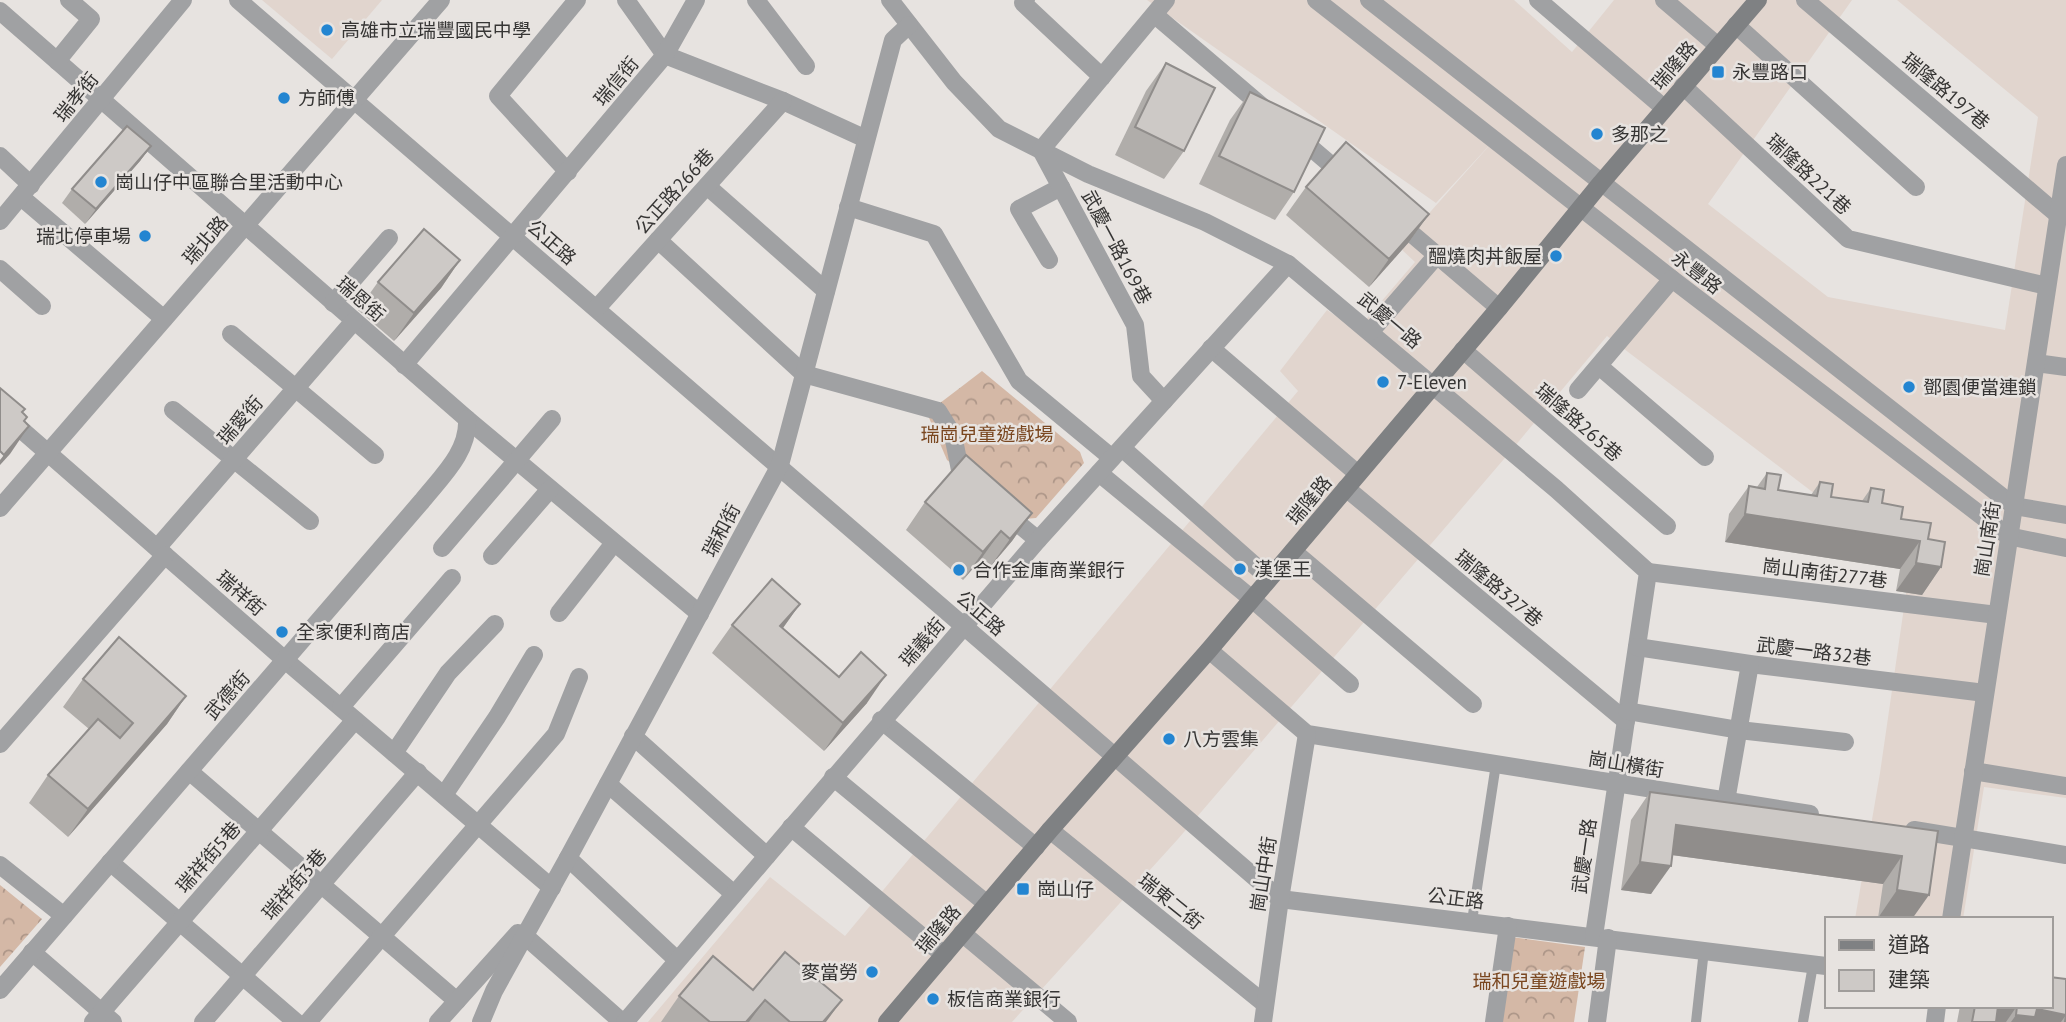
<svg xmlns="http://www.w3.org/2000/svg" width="2066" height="1022" font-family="'PT Sans','Noto Sans TC',sans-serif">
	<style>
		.built { fill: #e1d5ce }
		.forest { fill: url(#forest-crowns) }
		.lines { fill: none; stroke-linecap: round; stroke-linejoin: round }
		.lane { stroke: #a0a1a3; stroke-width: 10 }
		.street { stroke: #a0a1a3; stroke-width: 18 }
		.secondary { stroke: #7f8183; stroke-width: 18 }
		.wall { fill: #b0adaa }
		.shaded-wall { fill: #908d8b }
		.building { fill: #cdc9c6; stroke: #908d8b; stroke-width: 2 }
		.poi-dot { fill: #2385d1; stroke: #e7e3e0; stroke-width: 2.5 }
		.labels { text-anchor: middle; stroke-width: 5; stroke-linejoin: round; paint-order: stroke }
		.poi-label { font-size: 19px; fill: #363534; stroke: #e7e3e0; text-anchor: start }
		.street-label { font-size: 19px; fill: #363534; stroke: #e7e3e0 }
		.park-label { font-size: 19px; fill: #7a4720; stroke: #e7e3e0 }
	</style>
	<defs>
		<pattern id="forest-crowns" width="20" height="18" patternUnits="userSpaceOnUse" patternTransform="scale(1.75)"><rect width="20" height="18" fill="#d4b8a6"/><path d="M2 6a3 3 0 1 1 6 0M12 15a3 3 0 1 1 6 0" fill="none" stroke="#ad9688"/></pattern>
	</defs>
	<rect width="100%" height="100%" fill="#e7e3e0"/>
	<g class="built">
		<polygon points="262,0 382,0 332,59"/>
		<polygon points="1147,0 1514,0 1572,52 1614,0 1852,0 1708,204 1828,297 2005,330 2038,117 1897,0 2066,0 2066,798 1984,787 1963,919 1855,919 1880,773 1910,566 1607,336 1504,459 1178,839 1012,1022 648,1022 770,877 845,936 1298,391 1280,371 1327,310 1357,330 1415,262 1399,247 1497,137 1436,203"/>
	</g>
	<g class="forest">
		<polygon points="982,371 1080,452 1084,463 1036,518 1024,519 947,460 927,413"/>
		<polygon points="0,885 42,919 0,967"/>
		<polygon points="1504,936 1585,947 1574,1022 1492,1022"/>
	</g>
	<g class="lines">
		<g class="lane">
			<polyline points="1472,921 1496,764"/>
			<polyline points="1696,1022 1704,950"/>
			<polyline points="1803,1022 1813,965"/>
		</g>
		<g class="street">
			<polyline points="238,0 1280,899 1826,966"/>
			<polyline points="626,0 665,55"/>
			<polyline points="756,0 806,66"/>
			<polyline points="890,0 954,82 999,129 1088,174 1205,222 1288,264 1556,489 1648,572 1594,936"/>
			<polyline points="1026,0 1023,3 1102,77"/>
			<polyline points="1316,0 1672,279 2008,536 2066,548"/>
			<polyline points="1369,0 2014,506 2066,515"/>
			<polyline points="1538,0 1664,108"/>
			<polyline points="1664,0 1718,46"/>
			<polyline points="1805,0 2058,215 2066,216"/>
			<polyline points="0,11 467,419 700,614"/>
			<polyline points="1155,15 1264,108"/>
			<polyline points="1736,25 1916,187"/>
			<polyline points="665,55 783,101 866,139"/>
			<polyline points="57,61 91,19 69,0"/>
			<polyline points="1683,86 1848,239 2047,286"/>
			<polyline points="1296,135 1344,176"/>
			<polyline points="0,156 31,185"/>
			<polyline points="568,172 498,96 577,0"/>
			<polyline points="707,186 826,291"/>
			<polyline points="21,197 164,319"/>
			<polyline points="848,207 934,234 1019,381 1112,458"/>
			<polyline points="0,221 183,0"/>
			<polyline points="1398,222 1499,308"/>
			<polyline points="658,240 804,374 938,411 953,435 961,475 969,482"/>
			<polyline points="1049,260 1019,209 1061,187"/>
			<polyline points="0,269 42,306"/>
			<polyline points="333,303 389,238"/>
			<polyline points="597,308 783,101"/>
			<polyline points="1371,331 1437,255"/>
			<polyline points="231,334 375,455"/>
			<polyline points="1211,348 1358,474"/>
			<polyline points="1463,350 1667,526"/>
			<polyline points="2036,363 2066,367"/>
			<polyline points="404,365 665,55 696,0"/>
			<polyline points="1599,366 1705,457"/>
			<polyline points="1578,390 1672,279"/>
			<polyline points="1164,401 1141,376 1135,325 1041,150 1166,0"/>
			<polyline points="173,410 310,521"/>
			<polyline points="0,411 285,660 552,888"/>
			<polyline points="1122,448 1269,578"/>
			<polyline points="1099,473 1252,599 1350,684"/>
			<polyline points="1346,488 1626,721"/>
			<polyline points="0,508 441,0"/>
			<polyline points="1004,512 1038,540"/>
			<polyline points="157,548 354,321"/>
			<polyline points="442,548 552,419"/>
			<polyline points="1293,551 1473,704"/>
			<polyline points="492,556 550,489"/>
			<polyline points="1648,572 1997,615"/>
			<polyline points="559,613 614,543"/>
			<polyline points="1637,647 1750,664 1985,693"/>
			<polyline points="1209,650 1307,734 1810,814"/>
			<polyline points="341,707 452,578"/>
			<polyline points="1627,711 1739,730 1845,742"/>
			<polyline points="881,720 1036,847"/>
			<polyline points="633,736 767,856 1038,540 1288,264"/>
			<polyline points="0,744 165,555"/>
			<polyline points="394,753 448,673 495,624"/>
			<polyline points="189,771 457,1001"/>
			<polyline points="1973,771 2066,786"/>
			<polyline points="833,777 987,904"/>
			<polyline points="608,784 734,894"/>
			<polyline points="444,795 497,717 534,655"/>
			<polyline points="1726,801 1750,664"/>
			<polyline points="791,827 944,955"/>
			<polyline points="1050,830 1265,1004"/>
			<polyline points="1914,830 2066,855"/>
			<polyline points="568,858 677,960"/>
			<polyline points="110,862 296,1022"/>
			<polyline points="0,865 64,916"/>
			<polyline points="1951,919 2066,165"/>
			<polyline points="962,933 1068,1022"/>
			<polyline points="525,936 622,1022"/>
			<polyline points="32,952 113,1022"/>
			<path d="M 0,990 L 422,501 C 441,477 469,452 467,419"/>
			<polyline points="93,1022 355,720"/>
			<polyline points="203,1022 418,772"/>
			<polyline points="308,1022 556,734 579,677"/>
			<polyline points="438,1022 518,933"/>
			<polyline points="481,1022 494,991 568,858 780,465 893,40 909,25"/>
			<polyline points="625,1022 767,856"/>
			<polyline points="1263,1022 1280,899 1307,734"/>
			<polyline points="1494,1022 1508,926"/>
			<polyline points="1597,1022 1608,938"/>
			<polyline points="1935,1022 1937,1006"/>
		</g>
		<polyline class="secondary" points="887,1022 1050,830 1209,650 1499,308 1601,183 1758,0"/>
	</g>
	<g class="wall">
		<polygon points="1166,63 1184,151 1164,179 1115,155 1146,91"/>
		<polygon points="1250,92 1294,192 1275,220 1199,184 1230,120"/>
		<polygon points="151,146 140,161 85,224 62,203 72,189"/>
		<polygon points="1306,187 1429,214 1409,242 1369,287 1286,215"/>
		<polygon points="460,260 441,288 394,341 358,310 378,282"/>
		<polygon points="1767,473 1778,490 1811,495 1820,482 1831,497 1862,501 1871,488 1882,503 1928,539 1941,567 1922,595 1896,591 1900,569 1725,542 1729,514 1749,486 1757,487"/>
		<polygon points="925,502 1032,513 1012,541 990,567 981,559 963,580 906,530"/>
		<polygon points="800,604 783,628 867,703 824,751 712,653 732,625"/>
		<polygon points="83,679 186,696 167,724 68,837 29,803 48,775 89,729 63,707"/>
		<polygon points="1650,792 1938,831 1929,895 1878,918 1883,884 1672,855 1651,894 1621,890 1631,820"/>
		<polygon points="2066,979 2066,1022 1957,1022 1960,1006 2050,1006"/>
		<polygon points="753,990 826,1022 661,1022 679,996"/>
	</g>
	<g class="shaded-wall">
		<polygon points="151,146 140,161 85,224 96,209"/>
		<polygon points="1429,214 1409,242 1369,287 1389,259"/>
		<polygon points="460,260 441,288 394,341 414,313"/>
		<polygon points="29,426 10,454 0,465 0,460 4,455"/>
		<polygon points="1032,513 1012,541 990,567 1010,539"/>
		<polygon points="1745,514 1920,541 1900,569 1725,542"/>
		<polygon points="1001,531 981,559 963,580 983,552"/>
		<polygon points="1916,563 1941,567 1922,595 1896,591"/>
		<polygon points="800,604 780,632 761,654 780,626"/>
		<polygon points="886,675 867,703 824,751 843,723"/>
		<polygon points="186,696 167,724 68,837 88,809"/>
		<polygon points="1676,825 1902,856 1883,884 1657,853"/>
		<polygon points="1640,862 1671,866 1651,894 1621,890"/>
		<polygon points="1897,890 1929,895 1912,919 1878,918"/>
		<polygon points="765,1000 749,1022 746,1022"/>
		<polygon points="842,1000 826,1022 823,1022"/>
		<polygon points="1996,1006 2017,1006 2006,1022 1985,1022"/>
		<polygon points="2037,1009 2066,1015 2061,1022 2011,1022 2016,1015"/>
	</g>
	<g class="building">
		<polygon points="1166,63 1215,88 1184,151 1135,127"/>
		<polygon points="1250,92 1325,128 1294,192 1219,156"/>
		<polygon points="127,126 151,146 96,209 72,189"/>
		<polygon points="1346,142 1429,214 1389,259 1306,187"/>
		<polygon points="424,229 460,260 414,313 378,282"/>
		<polygon points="0,388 25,409 22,412 27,417 24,421 29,426 4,455 0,451"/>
		<polygon points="966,455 1032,513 1010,539 1001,531 983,552 925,502"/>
		<polygon points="1767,473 1781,475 1778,490 1817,496 1820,482 1833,484 1831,497 1868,502 1871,488 1884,490 1882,503 1903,507 1901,519 1931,523 1928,539 1945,542 1941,567 1916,563 1920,541 1745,514 1749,486 1765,489"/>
		<polygon points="772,579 800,604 780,626 839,677 861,652 886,675 843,723 732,625"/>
		<polygon points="119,637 186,696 88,809 48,775 98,719 120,738 133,723 83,679"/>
		<polygon points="1650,792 1938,831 1929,895 1897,890 1902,856 1676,825 1671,866 1640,862"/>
		<polygon points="785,952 842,1000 823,1022 790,1022 765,1000 746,1022 710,1022 679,996 713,956 753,990"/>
		<polygon points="2050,977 2066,979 2066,1022 2065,1022 2066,1015 2037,1009 2035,1017 2016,1015 2017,1006 2050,1006"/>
		<polygon points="1975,1006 1998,1006 1996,1022 1972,1022"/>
	</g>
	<g class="poi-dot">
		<circle cx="327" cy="30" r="7"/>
		<rect x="1711" y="65" width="14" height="14" rx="3.5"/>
		<circle cx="284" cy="98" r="7"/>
		<circle cx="1597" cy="134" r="7"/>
		<circle cx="101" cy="182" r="7"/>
		<circle cx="145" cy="236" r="7"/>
		<circle cx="1556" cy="256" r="7"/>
		<circle cx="1383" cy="382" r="7"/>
		<circle cx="1909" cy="387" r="7"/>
		<circle cx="1240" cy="569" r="7"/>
		<circle cx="959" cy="570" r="7"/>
		<circle cx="282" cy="632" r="7"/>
		<circle cx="1169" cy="739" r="7"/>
		<rect x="1016" y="882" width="14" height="14" rx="3.5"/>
		<circle cx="872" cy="972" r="7"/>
		<circle cx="933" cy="999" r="7"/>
	</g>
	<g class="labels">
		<g class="poi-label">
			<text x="341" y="37">高雄市立瑞豐國民中學</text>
			<text x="1732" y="79">永豐路口</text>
			<text x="298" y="105">方師傅</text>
			<text x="1611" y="141">多那之</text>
			<text x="115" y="189">崗山仔中區聯合里活動中心</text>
			<text x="131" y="243" text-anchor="end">瑞北停車場</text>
			<text x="1542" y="263" text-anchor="end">醞燒肉丼飯屋</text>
			<text x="1397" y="389">7-Eleven</text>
			<text x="1923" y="394">鄧園便當連鎖</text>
			<text x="1254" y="576">漢堡王</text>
			<text x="973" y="577">合作金庫商業銀行</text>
			<text x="296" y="639">全家便利商店</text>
			<text x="1183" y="746">八方雲集</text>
			<text x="1037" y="896">崗山仔</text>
			<text x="858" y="979" text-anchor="end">麥當勞</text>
			<text x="947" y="1006">板信商業銀行</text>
		</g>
		<g class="street-label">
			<text transform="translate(1674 65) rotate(-49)" y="7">瑞隆路</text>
			<text transform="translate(616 81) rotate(-50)" y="7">瑞信街</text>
			<text transform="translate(1946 91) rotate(40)" y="7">瑞隆路197巷</text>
			<text transform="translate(76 97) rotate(-51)" y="7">瑞孝街</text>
			<text transform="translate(1809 174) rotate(43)" y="7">瑞隆路221巷</text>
			<text transform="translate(674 191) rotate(-48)" y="7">公正路266巷</text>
			<text transform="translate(205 240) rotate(-49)" y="7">瑞北路</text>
			<text transform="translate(552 242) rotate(41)" y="7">公正路</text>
			<text transform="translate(1117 247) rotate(62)" y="7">武慶一路169巷</text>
			<text transform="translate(1697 272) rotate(38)" y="7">永豐路</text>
			<text transform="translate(361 299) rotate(41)" y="7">瑞恩街</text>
			<text transform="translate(1390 320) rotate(40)" y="7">武慶一路</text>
			<text transform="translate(240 420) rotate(-49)" y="7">瑞愛街</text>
			<text transform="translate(1579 422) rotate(41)" y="7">瑞隆路265巷</text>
			<text transform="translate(1309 500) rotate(-50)" y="7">瑞隆路</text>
			<text transform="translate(721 530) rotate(-62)" y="7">瑞和街</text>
			<text transform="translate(1987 539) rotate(-81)" y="7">崗山南街</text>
			<text transform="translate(1825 573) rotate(7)" y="7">崗山南街277巷</text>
			<text transform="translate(1499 588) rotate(40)" y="7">瑞隆路327巷</text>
			<text transform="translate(241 593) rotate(41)" y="7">瑞祥街</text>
			<text transform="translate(981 613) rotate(41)" y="7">公正路</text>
			<text transform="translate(922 642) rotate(-49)" y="7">瑞義街</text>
			<text transform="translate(1814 651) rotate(7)" y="7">武慶一路32巷</text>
			<text transform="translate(227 695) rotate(-49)" y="7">武德街</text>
			<text transform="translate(1626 764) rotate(9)" y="7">崗山橫街</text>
			<text transform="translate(1584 856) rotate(-82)" y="7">武慶一路</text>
			<text transform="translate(208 857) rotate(-49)" y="7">瑞祥街5巷</text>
			<text transform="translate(1263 874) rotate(-81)" y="7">崗山中街</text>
			<text transform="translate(294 884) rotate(-49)" y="7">瑞祥街3巷</text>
			<text transform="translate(1456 898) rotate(7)" y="7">公正路</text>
			<text transform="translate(1171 901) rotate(39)" y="7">瑞東二街</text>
			<text transform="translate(938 929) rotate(-50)" y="7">瑞隆路</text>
		</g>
		<g class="park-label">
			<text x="987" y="441">瑞崗兒童遊戲場</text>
			<text x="1539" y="988">瑞和兒童遊戲場</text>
		</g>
	</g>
	<rect x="1825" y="917" width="228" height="91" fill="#e7e3e0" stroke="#a09d9b" stroke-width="2"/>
	<rect x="1839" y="940" width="35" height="10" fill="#7f8183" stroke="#a09d9b" stroke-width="2"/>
	<text x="1888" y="952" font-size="21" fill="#363534">道路</text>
	<rect x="1839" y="970" width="35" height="21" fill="#cdc9c6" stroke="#a09d9b" stroke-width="2"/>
	<text x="1888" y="987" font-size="21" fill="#363534">建築</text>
</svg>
